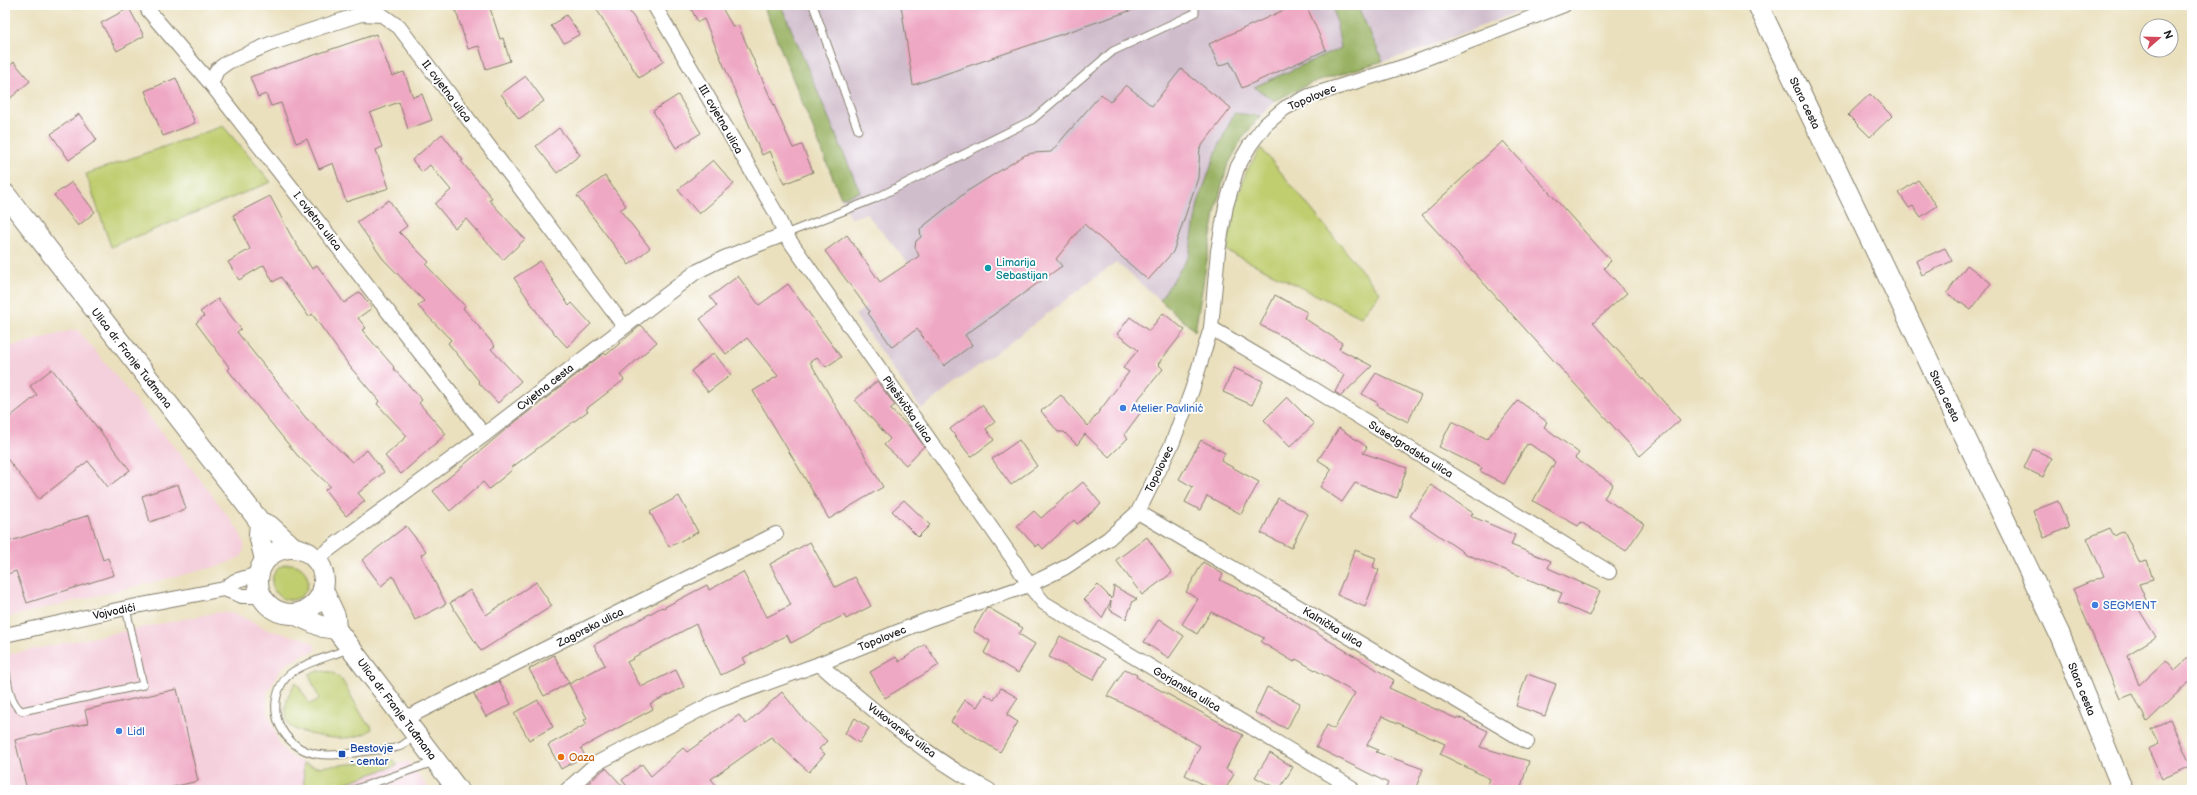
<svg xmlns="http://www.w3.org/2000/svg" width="2197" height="795" font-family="'Balsamiq Sans',sans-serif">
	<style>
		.built { fill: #f4cfdc }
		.industrial { fill: #d0bdcc }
		.green { fill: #c0ce70; stroke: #6e7546 }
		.forest { fill: #98b162; stroke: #5a663f }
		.building { fill: #efa8c3 }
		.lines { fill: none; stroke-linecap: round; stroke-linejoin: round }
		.lane-casing { stroke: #837e6c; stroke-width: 9 }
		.street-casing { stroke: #837e6c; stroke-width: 16 }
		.secondary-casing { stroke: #837e6c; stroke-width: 22 }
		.lane { stroke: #fff; stroke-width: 7 }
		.street { stroke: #fff; stroke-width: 14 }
		.secondary { stroke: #fff; stroke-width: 20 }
		.culture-dot { fill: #0f9aa8; stroke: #fff; stroke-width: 1.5 }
		.shop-dot { fill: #3f7fe0; stroke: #fff; stroke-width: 1.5 }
		.transit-dot { fill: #1a4fb4; stroke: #fff; stroke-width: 1.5 }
		.food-dot { fill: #e8710a; stroke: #fff; stroke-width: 1.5 }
		.labels { text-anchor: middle; stroke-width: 3.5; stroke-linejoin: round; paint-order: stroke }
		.street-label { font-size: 11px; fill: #1c1c1c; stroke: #fff }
		.culture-label { font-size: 11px; fill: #0d838f; stroke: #fff; text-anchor: start }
		.shop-label { font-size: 11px; fill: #366cbe; stroke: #fff; text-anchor: start }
		.transit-label { font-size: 11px; fill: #164399; stroke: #fff; text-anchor: start }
		.food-label { font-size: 11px; fill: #c56008; stroke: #fff; text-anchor: start }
	</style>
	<rect width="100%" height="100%" fill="#fff"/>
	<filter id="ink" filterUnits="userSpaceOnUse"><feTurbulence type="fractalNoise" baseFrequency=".025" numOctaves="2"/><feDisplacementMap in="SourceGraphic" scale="8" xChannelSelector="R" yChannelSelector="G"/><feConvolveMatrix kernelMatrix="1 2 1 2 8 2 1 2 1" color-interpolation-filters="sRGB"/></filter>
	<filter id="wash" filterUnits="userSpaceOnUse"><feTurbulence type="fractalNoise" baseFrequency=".012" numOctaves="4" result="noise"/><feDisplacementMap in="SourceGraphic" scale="16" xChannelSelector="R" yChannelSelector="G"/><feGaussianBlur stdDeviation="0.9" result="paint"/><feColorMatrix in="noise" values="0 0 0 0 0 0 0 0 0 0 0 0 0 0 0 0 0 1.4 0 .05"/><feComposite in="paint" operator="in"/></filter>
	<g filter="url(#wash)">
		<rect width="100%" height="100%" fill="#eae0bd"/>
		<g class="built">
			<polygon points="77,329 196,474 237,528 244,542 244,549 242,556 223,565 5,618 5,348"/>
			<polygon points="219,612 235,613 268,630 306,639 314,644 316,651 304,654 282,667 267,693 267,709 279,744 290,756 303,763 304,790 5,790 5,655"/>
			<polygon points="408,761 430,790 324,790"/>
		</g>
		<polygon class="industrial" points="763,5 1536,5 1417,51 1309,84 1275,101 1260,116 1242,139 1227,167 1216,208 1195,331 1116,262 921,409 855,315 915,271 866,213 850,219"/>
		<g class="green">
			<polygon points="223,126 271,182 111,247 86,174"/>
			<polygon points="1261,148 1380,293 1361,317 1227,251 1235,208 1246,172"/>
			<circle cx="290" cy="582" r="18"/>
			<path d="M 319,671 L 332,672 L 342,680 L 366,722 L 371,725 L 372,729 C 353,745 311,737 290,727 C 282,711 286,696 296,682 L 310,704 L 319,699 L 309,674 Z"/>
			<polygon points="394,760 398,765 324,790 304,790 303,763 316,767"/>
		</g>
		<g class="forest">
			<polygon points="763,5 781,5 860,192 841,198"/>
			<polygon points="1333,5 1357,5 1383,61 1309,84 1275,101 1254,87 1341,48"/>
			<polygon points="1234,113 1260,116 1242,139 1227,167 1216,208 1195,331 1160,300 1189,256 1198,203 1217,150"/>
		</g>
		<g id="blocks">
			<g class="building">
				<polygon points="454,5 489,5 500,39 503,38 510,61 486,69 479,46 468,49"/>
				<polygon points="594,5 625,5 664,61 639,78"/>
				<polygon points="689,5 728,5 722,8 733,27 738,25 793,148 802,145 813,172 784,184 770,151 762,155 704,19 698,22"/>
				<polygon points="901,5 1140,5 1141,7 913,85"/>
				<polygon points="1295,5 1306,5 1326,50 1242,88 1230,62 1219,66 1209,44"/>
				<polygon points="129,8 144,36 117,51 101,23"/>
				<polygon points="566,15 580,34 564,43 551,26"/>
				<polygon points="376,34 392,76 404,72 413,97 422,94 432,120 408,129 399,102 370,113 382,147 376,150 389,188 346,202 333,163 319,169 307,139 296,143 281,103 271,106 266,94 258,97 250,77"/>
				<polygon points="14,62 30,81 5,103 5,70"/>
				<polygon points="1181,69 1231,108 1200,148 1198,178 1173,252 1148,280 1084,224 1056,259 1062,266 965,335 972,345 944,366 917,329 892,347 868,313 870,312 825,251 847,235 880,282 919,256 915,247 916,241 921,237 920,229 966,192 1025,155 1033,153 1051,152 1101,94 1110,102 1126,85 1152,106"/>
				<polygon points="526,76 544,101 519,119 501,94"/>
				<polygon points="176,78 195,123 163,136 145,91"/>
				<polygon points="1870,94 1892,116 1870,137 1848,115"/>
				<polygon points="678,95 701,133 676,148 653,111"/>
				<polygon points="79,114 97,140 69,160 51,134"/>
				<polygon points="559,128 580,155 557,173 536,146"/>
				<polygon points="442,134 463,160 461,161 492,198 489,200 525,239 503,260 466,219 455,228 435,204 451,190 430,165 422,172 412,160"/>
				<polygon points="1503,141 1611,261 1604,268 1627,293 1593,323 1680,420 1640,456 1422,215"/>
				<polygon points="713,160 734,184 699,214 678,190"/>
				<polygon points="605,176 626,206 620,210 650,248 629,265 577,196"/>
				<polygon points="1918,180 1937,206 1921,217 1913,206 1909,208 1899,193"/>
				<polygon points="72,182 95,212 78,226 54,195"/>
				<polygon points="270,196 290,234 312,269 317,265 344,303 360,292 372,308 358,318 366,328 362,330 394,367 393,368 422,400 419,403 446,434 401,474 385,456 407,436 377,404 379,401 351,368 312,314 309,317 281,277 273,282 264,265 239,280 228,262 250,249 233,215"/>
				<polygon points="389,200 407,226 399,232 429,262 426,265 465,306 463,308 495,346 491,349 521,381 498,403 478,382 479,381 448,343 451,340 418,306 424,301 383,259 357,222"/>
				<polygon points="1945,248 1952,261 1922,275 1916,261"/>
				<polygon points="540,261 569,306 572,303 591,324 567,347 543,321 514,278"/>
				<polygon points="1967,265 1991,283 1971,310 1947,293"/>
				<polygon points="738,276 759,305 788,284 841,357 826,367 817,357 810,362 883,487 829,519 753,391 778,376 747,338 726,354 700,319 717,306 710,297"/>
				<polygon points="1275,295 1307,312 1304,318 1342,343 1339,349 1372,366 1341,396 1335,392 1344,375 1297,344 1260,325"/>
				<polygon points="218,299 241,329 237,332 306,418 352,462 367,450 384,472 358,493 365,501 346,516 325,490 330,486 297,455 228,370 230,368 196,323 204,316 200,312"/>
				<polygon points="1163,313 1185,330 1158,364 1163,369 1135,403 1143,409 1124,435 1128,438 1109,457 1085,434 1077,445 1064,432 1058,432 1041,411 1061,395 1088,426 1129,372 1123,368 1138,350 1117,334 1130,317 1149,331"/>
				<polygon points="641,325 657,342 620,375 624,380 586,409 588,411 511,468 512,470 489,489 483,482 450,511 433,491 505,430 604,353 606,355"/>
				<polygon points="714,353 731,375 708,392 691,371"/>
				<polygon points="1234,368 1263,381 1252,405 1223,392"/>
				<polygon points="52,369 130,470 108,487 88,461 39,499 5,456 5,421 37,395 30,386"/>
				<polygon points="1376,373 1421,395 1408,422 1377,406 1378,403 1362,394"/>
				<polygon points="877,381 895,405 890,409 911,428 924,446 906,465 884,445 890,439 855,400"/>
				<polygon points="1287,397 1314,424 1290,447 1264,420"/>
				<polygon points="1518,400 1547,422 1544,427 1579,453 1575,458 1613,484 1604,498 1644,524 1626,551 1581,522 1578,526 1533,501 1555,462 1530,444 1529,445 1527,444 1504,484 1480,471 1482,468 1439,447 1452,421 1487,439"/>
				<polygon points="982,405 995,422 986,429 994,440 971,457 950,429"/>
				<polygon points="1339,428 1367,447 1363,453 1407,468 1397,498 1355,483 1342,502 1320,487 1332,469 1318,460"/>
				<polygon points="1019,440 1037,466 1011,485 992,459"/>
				<polygon points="1201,440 1225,453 1221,461 1259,482 1241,514 1207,496 1200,510 1185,502 1193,487 1179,479"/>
				<polygon points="2033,449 2052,458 2043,477 2024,468"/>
				<polygon points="1083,482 1101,504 1077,524 1074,520 1043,549 1039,544 1036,547 1017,526 1034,511 1041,518"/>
				<polygon points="178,484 186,509 150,522 142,496"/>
				<polygon points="1431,485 1473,513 1471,516 1515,535 1511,545 1551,561 1548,568 1600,591 1589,616 1558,602 1562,593 1466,554 1410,516"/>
				<polygon points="679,496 698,532 669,547 650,512"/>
				<polygon points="1278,498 1308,514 1291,548 1261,533"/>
				<polygon points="904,500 930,525 918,537 892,511"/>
				<polygon points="2058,501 2069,527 2044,538 2033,511"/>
				<polygon points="89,515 103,560 108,558 114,575 27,603 16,571 5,575 5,543"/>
				<polygon points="406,526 426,551 421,555 446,604 415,620 393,576 381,586 362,560"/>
				<polygon points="2110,528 2114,536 2124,531 2139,562 2147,560 2153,580 2139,584 2146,600 2136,605 2156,637 2127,655 2139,685 2166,660 2175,670 2192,654 2192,679 2147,722 2133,694 2120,699 2073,589 2104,576 2087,538"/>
				<polygon points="1147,537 1172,573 1142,595 1116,560"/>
				<polygon points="810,542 835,587 855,577 871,606 846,619 844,615 791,643 787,635 743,658 746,663 721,675 696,624 632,658 633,659 627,662 641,687 676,670 684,687 650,704 653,709 581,748 585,756 561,769 548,745 587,724 584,720 587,718 569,684 605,665 594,645 662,607 663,608 707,585 709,590 743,572 767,617 791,605 770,564"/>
				<polygon points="1355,550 1376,558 1373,567 1379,570 1365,607 1337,595"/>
				<polygon points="1203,562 1223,574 1220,580 1265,602 1394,680 1389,688 1457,719 1458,717 1488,731 1480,747 1529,761 1520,790 1486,790 1490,779 1440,754 1445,744 1382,716 1367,745 1378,750 1376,752 1423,769 1415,790 1385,790 1388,783 1316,747 1327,725 1334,729 1355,693 1296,659 1294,662 1261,642 1264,638 1211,612 1197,634 1182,624 1198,599 1186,592"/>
				<polygon points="536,582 552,606 481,651 450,603 470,590 486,615"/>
				<polygon points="1098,585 1112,599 1114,586 1137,599 1133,601 1126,619 1110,610 1111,601 1102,618 1084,599"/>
				<polygon points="989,608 1023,628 1019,634 1035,644 1018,673 984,653 990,641 973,631 986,609"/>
				<polygon points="1159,619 1184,636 1169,658 1144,642"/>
				<polygon points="1060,636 1105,659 1093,680 1049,657"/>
				<polygon points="925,644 939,665 885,698 870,672 896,657 899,662"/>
				<polygon points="554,655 569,683 544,696 529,669"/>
				<polygon points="1125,669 1137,675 1136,677 1243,735 1226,769 1234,774 1225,790 1214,790 1185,775 1200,746 1137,710 1107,696"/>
				<polygon points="1527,674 1556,684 1545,716 1516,706"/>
				<polygon points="499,681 511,704 486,717 474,694"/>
				<polygon points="1267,687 1300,703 1287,729 1255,713"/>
				<polygon points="1001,688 1018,698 1007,715 1018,722 1000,752 951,722 965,700 977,707 985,694 994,700"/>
				<polygon points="177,689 198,781 160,790 27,790 15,740 88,723 85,710"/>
				<polygon points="782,692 801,716 827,741 819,749 825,754 809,772 771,737 711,779 720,790 630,790 622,780 642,764 651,776 683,748 687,752 739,715 746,724"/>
				<polygon points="538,700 553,727 529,740 514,713"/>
				<polygon points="855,718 869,728 859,743 845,733"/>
				<polygon points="2170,719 2191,766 2162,779 2148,749 2159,744 2151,729"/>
				<polygon points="1270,753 1293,767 1279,790 1255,777"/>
				<polygon points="606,768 626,790 581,790 603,770"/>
			</g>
		</g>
	</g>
	<g filter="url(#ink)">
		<use href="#blocks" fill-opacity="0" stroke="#837e6c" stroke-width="1"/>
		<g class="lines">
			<g class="lane-casing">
				<g id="lane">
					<polyline points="813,5 858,130"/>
					<polyline points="785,234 874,199 1032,120 1113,51 1195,13 1195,5"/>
					<path d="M 348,649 C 331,656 310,661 294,671 C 284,677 278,689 276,701 C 273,726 291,749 316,754 C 333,757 351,753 368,751 C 378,750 389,750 398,747 C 404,746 410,739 415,735"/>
					<path d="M 5,665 C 7,678 9,704 22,711 L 143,685 L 126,608"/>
					<polyline points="353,790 434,762"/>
				</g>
			</g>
			<g class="street-casing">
				<g id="street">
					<polyline points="654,5 776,213 785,234 1013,559 1029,585 1044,603 1351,787"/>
					<polyline points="148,10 211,84 484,435"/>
					<polyline points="211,84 217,70 228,62 270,44 361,14 382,15 399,27 624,326"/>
					<polyline points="1211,328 1296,378 1609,572"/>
					<polyline points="1138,512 1527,742"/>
					<polyline points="316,559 484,435 696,272 724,258 785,234"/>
					<polyline points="224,589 242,596 261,596"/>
					<polyline points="5,635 126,608 224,589 235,581 258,574"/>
					<path d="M 819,664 C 871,708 928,758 989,790"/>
					<polyline points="404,719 776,534"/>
					<polyline points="567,790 597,763 717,701 819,664 927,620 1029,585 1064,568 1108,539 1138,512 1172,444 1192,390 1211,328 1218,251 1226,206 1237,168 1250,145 1265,125 1285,108 1309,96 1406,66 1564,5"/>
				</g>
			</g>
			<g class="secondary-casing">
				<g id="secondary">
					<polyline points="1758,5 2060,635 2123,790"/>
					<polyline points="5,194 260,522 270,526 294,548"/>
					<polyline points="260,522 259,535 265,560"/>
					<circle cx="291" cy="581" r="33"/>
					<polyline points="323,590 335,616 336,629 458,790"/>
					<polyline points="294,614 323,627 336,629"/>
				</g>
			</g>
			<use href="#lane" class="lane"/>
			<use href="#street" class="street"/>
			<use href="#secondary" class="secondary"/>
		</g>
	</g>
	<circle class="culture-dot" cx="988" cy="268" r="4"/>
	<g class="shop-dot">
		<circle cx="1123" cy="408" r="4"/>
		<circle cx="2095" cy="605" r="4"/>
		<circle cx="119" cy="731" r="4"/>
	</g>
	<rect class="transit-dot" x="338" y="750" width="8" height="8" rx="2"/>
	<circle class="food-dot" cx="561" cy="757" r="4"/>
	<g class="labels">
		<g class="street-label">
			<text transform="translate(447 91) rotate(53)" y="4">II. cvjetna ulica</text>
			<text transform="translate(1312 97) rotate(-23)" y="4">Topolovec</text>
			<text transform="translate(1805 103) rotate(64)" y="4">Stara cesta</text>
			<text transform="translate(721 119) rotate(60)" y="4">III. cvjetna ulica</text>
			<text transform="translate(318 221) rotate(52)" y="4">I. cvjetna ulica</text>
			<text transform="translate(132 358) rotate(52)" y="4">Ulica dr. Franje Tuđmana</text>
			<text transform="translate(545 387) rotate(-38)" y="4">Cvjetna cesta</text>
			<text transform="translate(1945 396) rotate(64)" y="4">Stara cesta</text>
			<text transform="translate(908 409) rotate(55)" y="4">Plješivička ulica</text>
			<text transform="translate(1411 449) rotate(32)" y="4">Susedgradska ulica</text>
			<text transform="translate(1159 469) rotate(-64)" y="4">Topolovec</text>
			<text transform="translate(114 611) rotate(-12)" y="4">Vojvodići</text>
			<text transform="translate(590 627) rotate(-27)" y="4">Zagorska ulica</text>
			<text transform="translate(1333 627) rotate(31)" y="4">Kalnička ulica</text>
			<text transform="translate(882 638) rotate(-22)" y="4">Topolovec</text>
			<text transform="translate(1187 689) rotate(31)" y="4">Gorjanska ulica</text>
			<text transform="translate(2082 689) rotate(68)" y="4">Stara cesta</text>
			<text transform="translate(397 709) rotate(53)" y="4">Ulica dr. Franje Tuđmana</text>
			<text transform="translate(902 730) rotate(37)" y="4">Vukovarska ulica</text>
		</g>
		<g class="culture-label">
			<text x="996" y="266">Limarija<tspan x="996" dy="13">Sebastijan</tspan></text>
		</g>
		<g class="shop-label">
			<text x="1131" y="412">Atelier Pavlinić</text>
			<text x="2103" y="609">SEGMENT</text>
			<text x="127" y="735">Lidl</text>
		</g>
		<g class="transit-label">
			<text x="350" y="752">Bestovje<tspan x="350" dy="13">- centar</tspan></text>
		</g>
		<g class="food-label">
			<text x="569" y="761">Oaza</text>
		</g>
	</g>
	<rect width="2197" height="795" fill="none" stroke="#fff" stroke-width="20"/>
	<g transform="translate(2159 38) rotate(70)"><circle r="19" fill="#ffffff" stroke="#a4a4a4"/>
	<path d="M0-3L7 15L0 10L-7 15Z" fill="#d1495b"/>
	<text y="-6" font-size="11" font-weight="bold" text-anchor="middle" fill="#1c1c1c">N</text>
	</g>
</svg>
